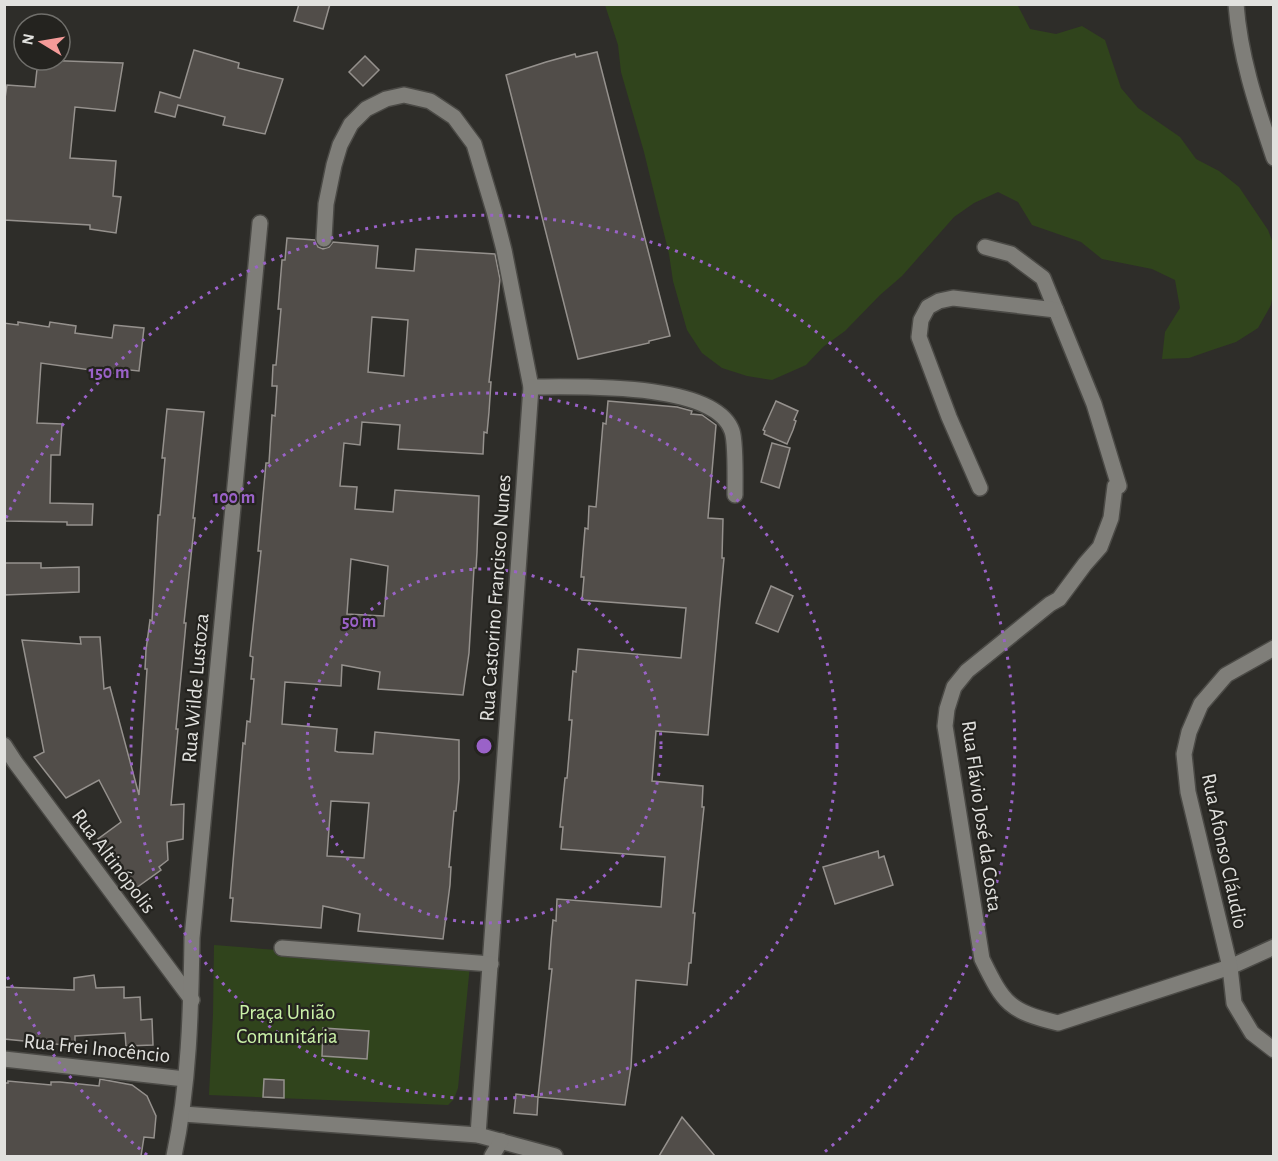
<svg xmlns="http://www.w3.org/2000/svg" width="1278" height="1161" font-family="'Alegreya Sans',sans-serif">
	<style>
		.green { fill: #30441c }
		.building { fill: #514d49; stroke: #95918d; stroke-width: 1.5; fill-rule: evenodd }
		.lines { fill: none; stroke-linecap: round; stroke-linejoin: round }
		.minor-casing { stroke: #4b4a46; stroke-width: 18 }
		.minor { stroke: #7f7e79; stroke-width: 15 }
		.ring { fill: none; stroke: #9a62c8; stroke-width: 3; stroke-dasharray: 3 6 }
		.labels { text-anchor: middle; stroke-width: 4.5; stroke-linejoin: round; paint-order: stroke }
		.street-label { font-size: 21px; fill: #e1e1de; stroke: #24231f }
		.park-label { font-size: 21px; fill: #caf1a8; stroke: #24231f }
		.centre { fill: #9a62c8; stroke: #24231f; stroke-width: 3 }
		.ring-label { font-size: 18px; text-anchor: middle; font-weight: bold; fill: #9a62c8; stroke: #24231f; stroke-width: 4.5; stroke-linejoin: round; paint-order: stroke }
	</style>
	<rect width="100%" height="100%" fill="#2e2d29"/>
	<g class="green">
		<polygon points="1017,4 1030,29 1056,34 1082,26 1105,40 1121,88 1138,108 1180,137 1196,159 1219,171 1239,187 1268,230 1273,243 1273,293 1271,305 1258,328 1236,342 1212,350 1189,358 1162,359 1165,332 1180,308 1175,280 1152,269 1102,259 1081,242 1032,225 1018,202 998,192 974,203 954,217 902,276 880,295 845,331 823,347 806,365 772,380 747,376 722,368 702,353 687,330 673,281 669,254 644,152 621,72 618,45 605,5"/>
		<polygon points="214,945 470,965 458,1088 454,1099 448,1105 209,1095 213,1014"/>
	</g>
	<g class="building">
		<polygon points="299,4 330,4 323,29 294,21"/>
		<polygon points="194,50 239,63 238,68 283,79 265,134 223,125 225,117 178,105 175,117 155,112 160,92 180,98"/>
		<polygon points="597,52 670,336 649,341 649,343 578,359 506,75 546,62 575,54 576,57"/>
		<polygon points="365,56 379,70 363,86 349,72"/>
		<polygon points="38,60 123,63 115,111 75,107 70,158 116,161 113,196 121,197 116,233 90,229 90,225 4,220 4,105 7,85 35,87"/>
		<path d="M 287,238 L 315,240 L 318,247 L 323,249 L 329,247 L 333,242 L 378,246 L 376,268 L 414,271 L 416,249 L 495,254 L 500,279 L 489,382 L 491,382 L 489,412 L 487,433 L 484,432 L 483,454 L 398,449 L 400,425 L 362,422 L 360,445 L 344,443 L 340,486 L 357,487 L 355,509 L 393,512 L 395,490 L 479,496 L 477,552 L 476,568 L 474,568 L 469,653 L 463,695 L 378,689 L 380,672 L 342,665 L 341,686 L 285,682 L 282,724 L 337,729 L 335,751 L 338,752 L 373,754 L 375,732 L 459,740 L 459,779 L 456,811 L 454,811 L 449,867 L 451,867 L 450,885 L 443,939 L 358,931 L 360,914 L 323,906 L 321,928 L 231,921 L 233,898 L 230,898 L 243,743 L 245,744 L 247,721 L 250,722 L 254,679 L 251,679 L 253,657 L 250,656 L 261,551 L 258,551 L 266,463 L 269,463 L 272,415 L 275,416 L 277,386 L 272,386 L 273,365 L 276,365 L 281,309 L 278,309 L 282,260 L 285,260 ZM 372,317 L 408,320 L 404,376 L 368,372 ZM 351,559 L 388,566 L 384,616 L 347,614 ZM 331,801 L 369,803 L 364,858 L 327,856 Z"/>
		<polygon points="18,322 49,327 50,322 76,326 75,333 112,338 114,325 144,328 139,371 120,369 119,374 41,363 37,423 62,424 60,455 51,455 50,503 93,504 92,525 67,525 67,522 5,521 4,323 18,325"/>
		<polygon points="608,401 677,407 692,411 691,414 702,415 716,425 708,518 723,519 722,558 724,558 708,735 656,731 652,781 703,786 702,807 704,807 693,913 695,913 691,963 689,963 687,985 636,980 631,1067 625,1105 538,1097 537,1115 514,1113 516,1094 538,1097 552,969 549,969 551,941 553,920 556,921 557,899 661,907 665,857 561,849 563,827 560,827 565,778 567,778 572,720 569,720 571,694 573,671 576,672 578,649 681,658 686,608 582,600 584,577 581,577 585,528 588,529 589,506 596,507 603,423 606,424"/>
		<polygon points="776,401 798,411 794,420 796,421 793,430 787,444 764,434 765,431 763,430"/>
		<polygon points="167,409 204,412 193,518 195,518 184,623 186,623 176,729 178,729 171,805 184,804 183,839 167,842 168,860 159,867 161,870 136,888 98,839 121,822 99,780 66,798 34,757 44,752 22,640 81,644 80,637 100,637 104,689 110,687 139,795 147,669 145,669 146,650 150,620 152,621 158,515 160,515 165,458 162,458"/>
		<polygon points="772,443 790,448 779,488 761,482"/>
		<polygon points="4,563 41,563 41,568 79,567 79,592 4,595"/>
		<polygon points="771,586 793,596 778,632 756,623"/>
		<polygon points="878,851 879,858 884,856 893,885 835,904 823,867"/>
		<polygon points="94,975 96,988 124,987 124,998 140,997 141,1020 152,1019 153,1045 126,1046 125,1033 75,1036 75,1046 4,1039 4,987 74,990 74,978"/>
		<polygon points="323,1028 369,1031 367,1059 322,1056"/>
		<polygon points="100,1079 132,1085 147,1096 156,1116 154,1138 144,1137 141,1156 4,1156 4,1083 8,1083 8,1081 51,1085 51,1082 60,1082 99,1086"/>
		<polygon points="264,1079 284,1080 284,1098 263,1097"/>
		<polygon points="682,1117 715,1156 659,1156"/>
	</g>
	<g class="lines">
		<g class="minor-casing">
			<g id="minor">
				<path d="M 1236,4 C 1240,58 1257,107 1274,158"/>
				<polyline points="324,239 326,204 334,165 340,145 351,124 366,109 386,99 404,95 430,101 454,117 474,144 494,211 504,250 531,387 478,1135"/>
				<path d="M 985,247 L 1011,254 L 1043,278 L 1094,404 L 1119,486 L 1115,486 L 1111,518 L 1100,547 L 1085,564 L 1059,599 L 1050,604 L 967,671 L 954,687 L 947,709 L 945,726 L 982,959 C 1004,1004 1009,1011 1058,1023 L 1230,967 L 1274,947"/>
				<path d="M 531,387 C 575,387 715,381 732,431 C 736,442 735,481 735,495"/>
				<polyline points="980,488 949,417 919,337 921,320 928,307 939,301 953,298 1056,310"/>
				<polyline points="1274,648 1226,675 1201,704 1189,732 1184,754 1188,792 1230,967 1234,1003 1252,1033 1274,1050"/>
				<polyline points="4,745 15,762 192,1000"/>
				<polyline points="282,948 491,964"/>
				<polyline points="4,1059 185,1079"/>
				<polyline points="183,1114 478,1135 555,1156"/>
				<path d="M 174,1156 C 189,1085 191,1011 192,938 L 260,223"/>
				<polyline points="492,1156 501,1141"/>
			</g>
		</g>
		<use href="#minor" class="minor"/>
	</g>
	<g class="ring">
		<circle cx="484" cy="746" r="177"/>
		<circle cx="484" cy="746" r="353"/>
		<path d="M147 1155A530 530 0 0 1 6 974M6 518A530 530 0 1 1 821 1155"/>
	</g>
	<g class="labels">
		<g class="street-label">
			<text transform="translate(495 598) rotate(-86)" y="7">Rua Castorino Francisco Nunes</text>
			<text transform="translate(195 688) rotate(-85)" y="7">Rua Wilde Lustoza</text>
			<text transform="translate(982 816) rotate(82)" y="7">Rua Flávio José da Costa</text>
			<text transform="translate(1225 851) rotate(78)" y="7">Rua Afonso Cláudio</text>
			<text transform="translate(114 861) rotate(53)" y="7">Rua Altinópolis</text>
			<text transform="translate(97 1048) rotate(6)" y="7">Rua Frei Inocêncio</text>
		</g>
		<g class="park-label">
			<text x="287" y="1019">Praça União<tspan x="287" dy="24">Comunitária</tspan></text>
		</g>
	</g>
	<circle cx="484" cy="746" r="9" class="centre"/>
	<g class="ring-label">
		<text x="109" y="378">150 m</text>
		<text x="234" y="503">100 m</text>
		<text x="359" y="627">50 m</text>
	</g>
	<rect width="1278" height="1161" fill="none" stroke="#e1e1de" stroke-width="12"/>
	<g transform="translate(42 42) rotate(281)"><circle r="28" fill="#24231f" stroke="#706f6b" stroke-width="1.5"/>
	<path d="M0-4.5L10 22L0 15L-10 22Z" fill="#f59b99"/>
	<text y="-9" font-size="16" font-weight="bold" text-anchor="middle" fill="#e1e1de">N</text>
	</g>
</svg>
